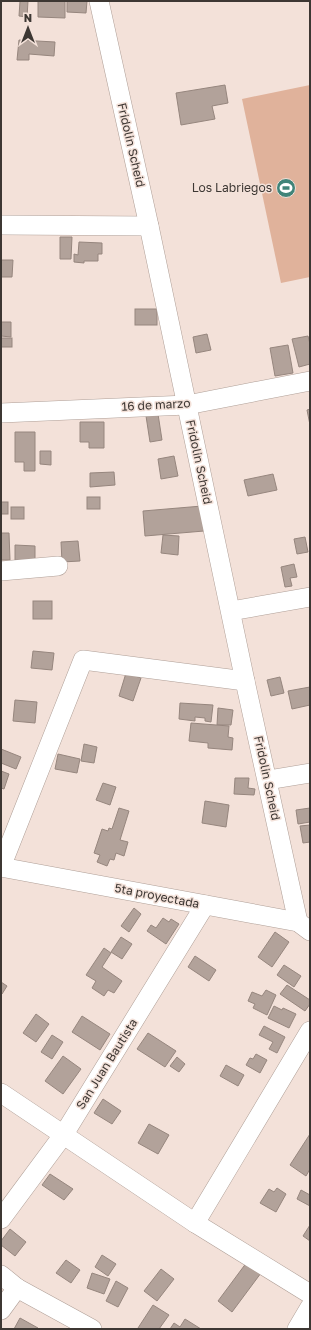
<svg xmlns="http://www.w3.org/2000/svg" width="311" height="1330" font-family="'Golos Text',sans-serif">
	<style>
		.green { fill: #e0b29b }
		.building { fill: #b2a29a; stroke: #96867e }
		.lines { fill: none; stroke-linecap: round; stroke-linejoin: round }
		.minor-casing { stroke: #af9f97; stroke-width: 20 }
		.minor { stroke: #fff; stroke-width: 19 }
		.labels { text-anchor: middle; stroke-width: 3; stroke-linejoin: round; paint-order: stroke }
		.street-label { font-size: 12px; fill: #3d3733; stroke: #f3e1d9 }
		.poi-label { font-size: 12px; fill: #3d3733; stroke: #f3e1d9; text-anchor: end }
	</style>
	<rect width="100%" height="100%" fill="#f3e1d9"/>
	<polygon class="green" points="310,85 310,277 281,283 242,99"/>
	<g class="building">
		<polygon points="20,1 28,1 27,17 19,16"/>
		<polygon points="38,1 65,1 65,18 38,17"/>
		<polygon points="67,1 87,1 86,13 67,12"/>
		<polygon points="19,40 55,42 54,56 29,54 29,60 17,60"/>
		<polygon points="225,85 228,103 212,106 215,119 181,125 176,93"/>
		<polygon points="60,237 72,237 71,259 60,259"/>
		<polygon points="79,242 102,243 102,254 98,254 98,261 84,261 84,263 74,262 74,254 78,255"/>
		<polygon points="1,260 13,260 12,277 1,277"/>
		<rect x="135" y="309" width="22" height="16"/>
		<polygon points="1,322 11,322 11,337 1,336"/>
		<polygon points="207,334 211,350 196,353 193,337"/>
		<polygon points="308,336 310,344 310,364 299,367 292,339"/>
		<rect x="1" y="338" width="11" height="9"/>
		<polygon points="288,345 293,373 275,376 270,348"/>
		<polygon points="310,409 310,425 307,410"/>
		<polygon points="158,414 162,440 150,442 146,416"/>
		<polygon points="80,422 104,422 104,448 89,448 89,442 80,442"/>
		<polygon points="15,432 35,432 35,471 24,471 24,462 15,462"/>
		<polygon points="40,451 51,451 51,465 40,464"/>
		<polygon points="174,456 178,476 161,479 158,459"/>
		<polygon points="114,472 115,485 90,487 90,473"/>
		<polygon points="273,474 277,490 248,496 244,480"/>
		<rect x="87" y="497" width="13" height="12"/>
		<rect x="1" y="502" width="7" height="12"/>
		<polygon points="202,506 204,531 145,536 143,511"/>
		<rect x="11" y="507" width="13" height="12"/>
		<polygon points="1,533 9,533 10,560 1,560"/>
		<polygon points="163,535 179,536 178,555 161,553"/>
		<polygon points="305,537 308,552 297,554 294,539"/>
		<polygon points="78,541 80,561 62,562 61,542"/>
		<polygon points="15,545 35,546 35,561 15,560"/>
		<polygon points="294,564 297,577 290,578 292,586 285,587 281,567"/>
		<rect x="33" y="601" width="19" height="18"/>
		<polygon points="33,651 54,653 52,670 31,668"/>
		<polygon points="126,673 141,678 133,701 119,696"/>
		<polygon points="280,677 284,693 271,696 267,680"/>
		<polygon points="310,687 310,705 292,709 288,691"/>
		<polygon points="15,700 37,702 35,723 13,721"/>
		<polygon points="180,703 213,705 211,722 205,721 205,718 195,717 195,721 179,719"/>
		<polygon points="218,708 233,710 231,725 217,725"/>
		<polygon points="191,723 229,726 228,737 233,738 232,750 208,748 208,743 189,741"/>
		<polygon points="84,744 97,747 94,763 81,761"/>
		<polygon points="1,749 21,757 16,769 1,763"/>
		<polygon points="58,754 80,759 77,773 55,769"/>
		<polygon points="1,771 9,774 4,789 1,788"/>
		<polygon points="235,778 249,778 248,788 255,789 254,795 234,794"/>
		<polygon points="103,783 116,787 110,805 96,800"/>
		<polygon points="205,801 229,805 226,827 202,823"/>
		<polygon points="119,808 129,811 120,840 128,842 124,856 116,853 114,860 110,859 107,866 97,862 100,855 94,853 102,829 108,831 109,828 112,829"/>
		<polygon points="310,808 310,822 298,824 296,810"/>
		<polygon points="310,825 310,842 303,843 300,826"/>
		<polygon points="134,908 141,914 129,932 121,926"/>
		<polygon points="163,918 169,922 171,919 179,924 166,944 147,931 151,925 156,928"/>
		<polygon points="275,932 289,942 272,967 258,957"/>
		<polygon points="121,937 132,944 122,959 111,952"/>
		<polygon points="104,948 111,953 102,967 122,981 114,993 108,990 104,996 92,988 96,981 86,975"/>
		<polygon points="195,956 216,970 209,981 188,967"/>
		<polygon points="284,965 301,976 294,987 277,975"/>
		<polygon points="1,982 7,986 2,994 1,994"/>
		<polygon points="287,985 310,1000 310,1004 305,1011 280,994"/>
		<polygon points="266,990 276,995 267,1015 253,1008 255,1004 248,1001 252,992 262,996"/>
		<polygon points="274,1006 282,1010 283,1008 296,1014 289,1028 268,1018"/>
		<polygon points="36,1014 49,1024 36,1042 23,1033"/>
		<polygon points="82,1016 110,1034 100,1050 72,1032"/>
		<polygon points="264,1026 285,1037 277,1053 269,1049 273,1042 259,1035"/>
		<polygon points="148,1033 176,1051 165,1067 137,1049"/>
		<polygon points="52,1035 63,1042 52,1059 41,1052"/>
		<polygon points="256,1054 267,1060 260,1073 246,1065 250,1058 253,1059"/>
		<polygon points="63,1056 81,1069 63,1094 45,1081"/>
		<polygon points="177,1057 185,1064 179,1072 170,1066"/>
		<polygon points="226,1065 244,1075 238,1086 220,1076"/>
		<polygon points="103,1099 121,1111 112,1124 94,1113"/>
		<polygon points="149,1124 169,1135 158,1154 138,1143"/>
		<polygon points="310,1134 310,1169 306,1176 290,1165"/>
		<polygon points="50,1174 73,1189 64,1200 42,1185"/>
		<polygon points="277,1188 286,1194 276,1212 260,1203 269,1189 274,1192"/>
		<polygon points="301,1190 310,1195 310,1206 297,1199"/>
		<polygon points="310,1225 310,1241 303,1236"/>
		<polygon points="10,1229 26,1242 15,1256 1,1245 1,1241"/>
		<polygon points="102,1255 116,1264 108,1276 95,1267"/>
		<polygon points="66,1260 80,1270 71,1283 56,1273"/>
		<polygon points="247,1262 261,1273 232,1312 218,1301"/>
		<polygon points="161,1269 174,1279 157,1301 144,1291"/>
		<polygon points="92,1273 110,1279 104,1294 87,1288"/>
		<polygon points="116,1281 128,1288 118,1307 106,1301"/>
		<polygon points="153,1305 169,1315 159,1329 139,1329 138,1328"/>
		<polygon points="20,1318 38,1328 38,1329 14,1329"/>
		<polygon points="185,1319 201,1329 170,1329 174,1323 180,1327"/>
	</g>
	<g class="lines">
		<g class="minor-casing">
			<g id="minor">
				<polyline points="99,1 149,226 245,681 298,922"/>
				<polyline points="1,225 149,226"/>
				<polyline points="1,413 187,405 310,381"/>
				<polyline points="1,571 58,566"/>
				<polyline points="231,611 310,597"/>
				<polyline points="268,780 310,773"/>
				<polyline points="1,867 83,660 245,681"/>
				<polyline points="1,867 298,922 310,931"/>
				<polyline points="1,1093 195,1223 310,1294"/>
				<polyline points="1,1219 64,1134 205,905"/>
				<polyline points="195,1223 310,1031"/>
				<polyline points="1,1275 17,1288 92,1329"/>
				<polyline points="1,1310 17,1288"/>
				<polyline points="297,1329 310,1307"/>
			</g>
		</g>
		<use href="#minor" class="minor"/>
	</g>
	<defs>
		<g id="stadium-disc" transform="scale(1)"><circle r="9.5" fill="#408479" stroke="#f3e1d9"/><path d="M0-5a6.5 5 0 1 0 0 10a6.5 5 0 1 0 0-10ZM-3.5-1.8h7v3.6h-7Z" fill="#fff"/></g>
	</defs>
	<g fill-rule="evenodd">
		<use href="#stadium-disc" x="286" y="188"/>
	</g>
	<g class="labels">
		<g class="street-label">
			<text transform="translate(131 145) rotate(77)" y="4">Fridolin Scheid</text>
			<text transform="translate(156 405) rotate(-3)" y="4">16 de marzo</text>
			<text transform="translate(199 462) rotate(78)" y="4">Fridolin Scheid</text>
			<text transform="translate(267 778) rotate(78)" y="4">Fridolin Scheid</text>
			<text transform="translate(157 896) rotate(11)" y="4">5ta proyectada</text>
			<text transform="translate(107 1064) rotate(-58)" y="4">San Juan Bautista</text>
		</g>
		<g class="poi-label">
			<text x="272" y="192">Los Labriegos</text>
		</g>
	</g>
	<rect width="311" height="1330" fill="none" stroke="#3d3733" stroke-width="4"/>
	<g transform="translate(28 28)" stroke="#f3e1d9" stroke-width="3" paint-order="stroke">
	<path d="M0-3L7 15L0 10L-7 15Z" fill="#3d3733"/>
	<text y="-6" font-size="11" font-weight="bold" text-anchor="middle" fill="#3d3733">N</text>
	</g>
</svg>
